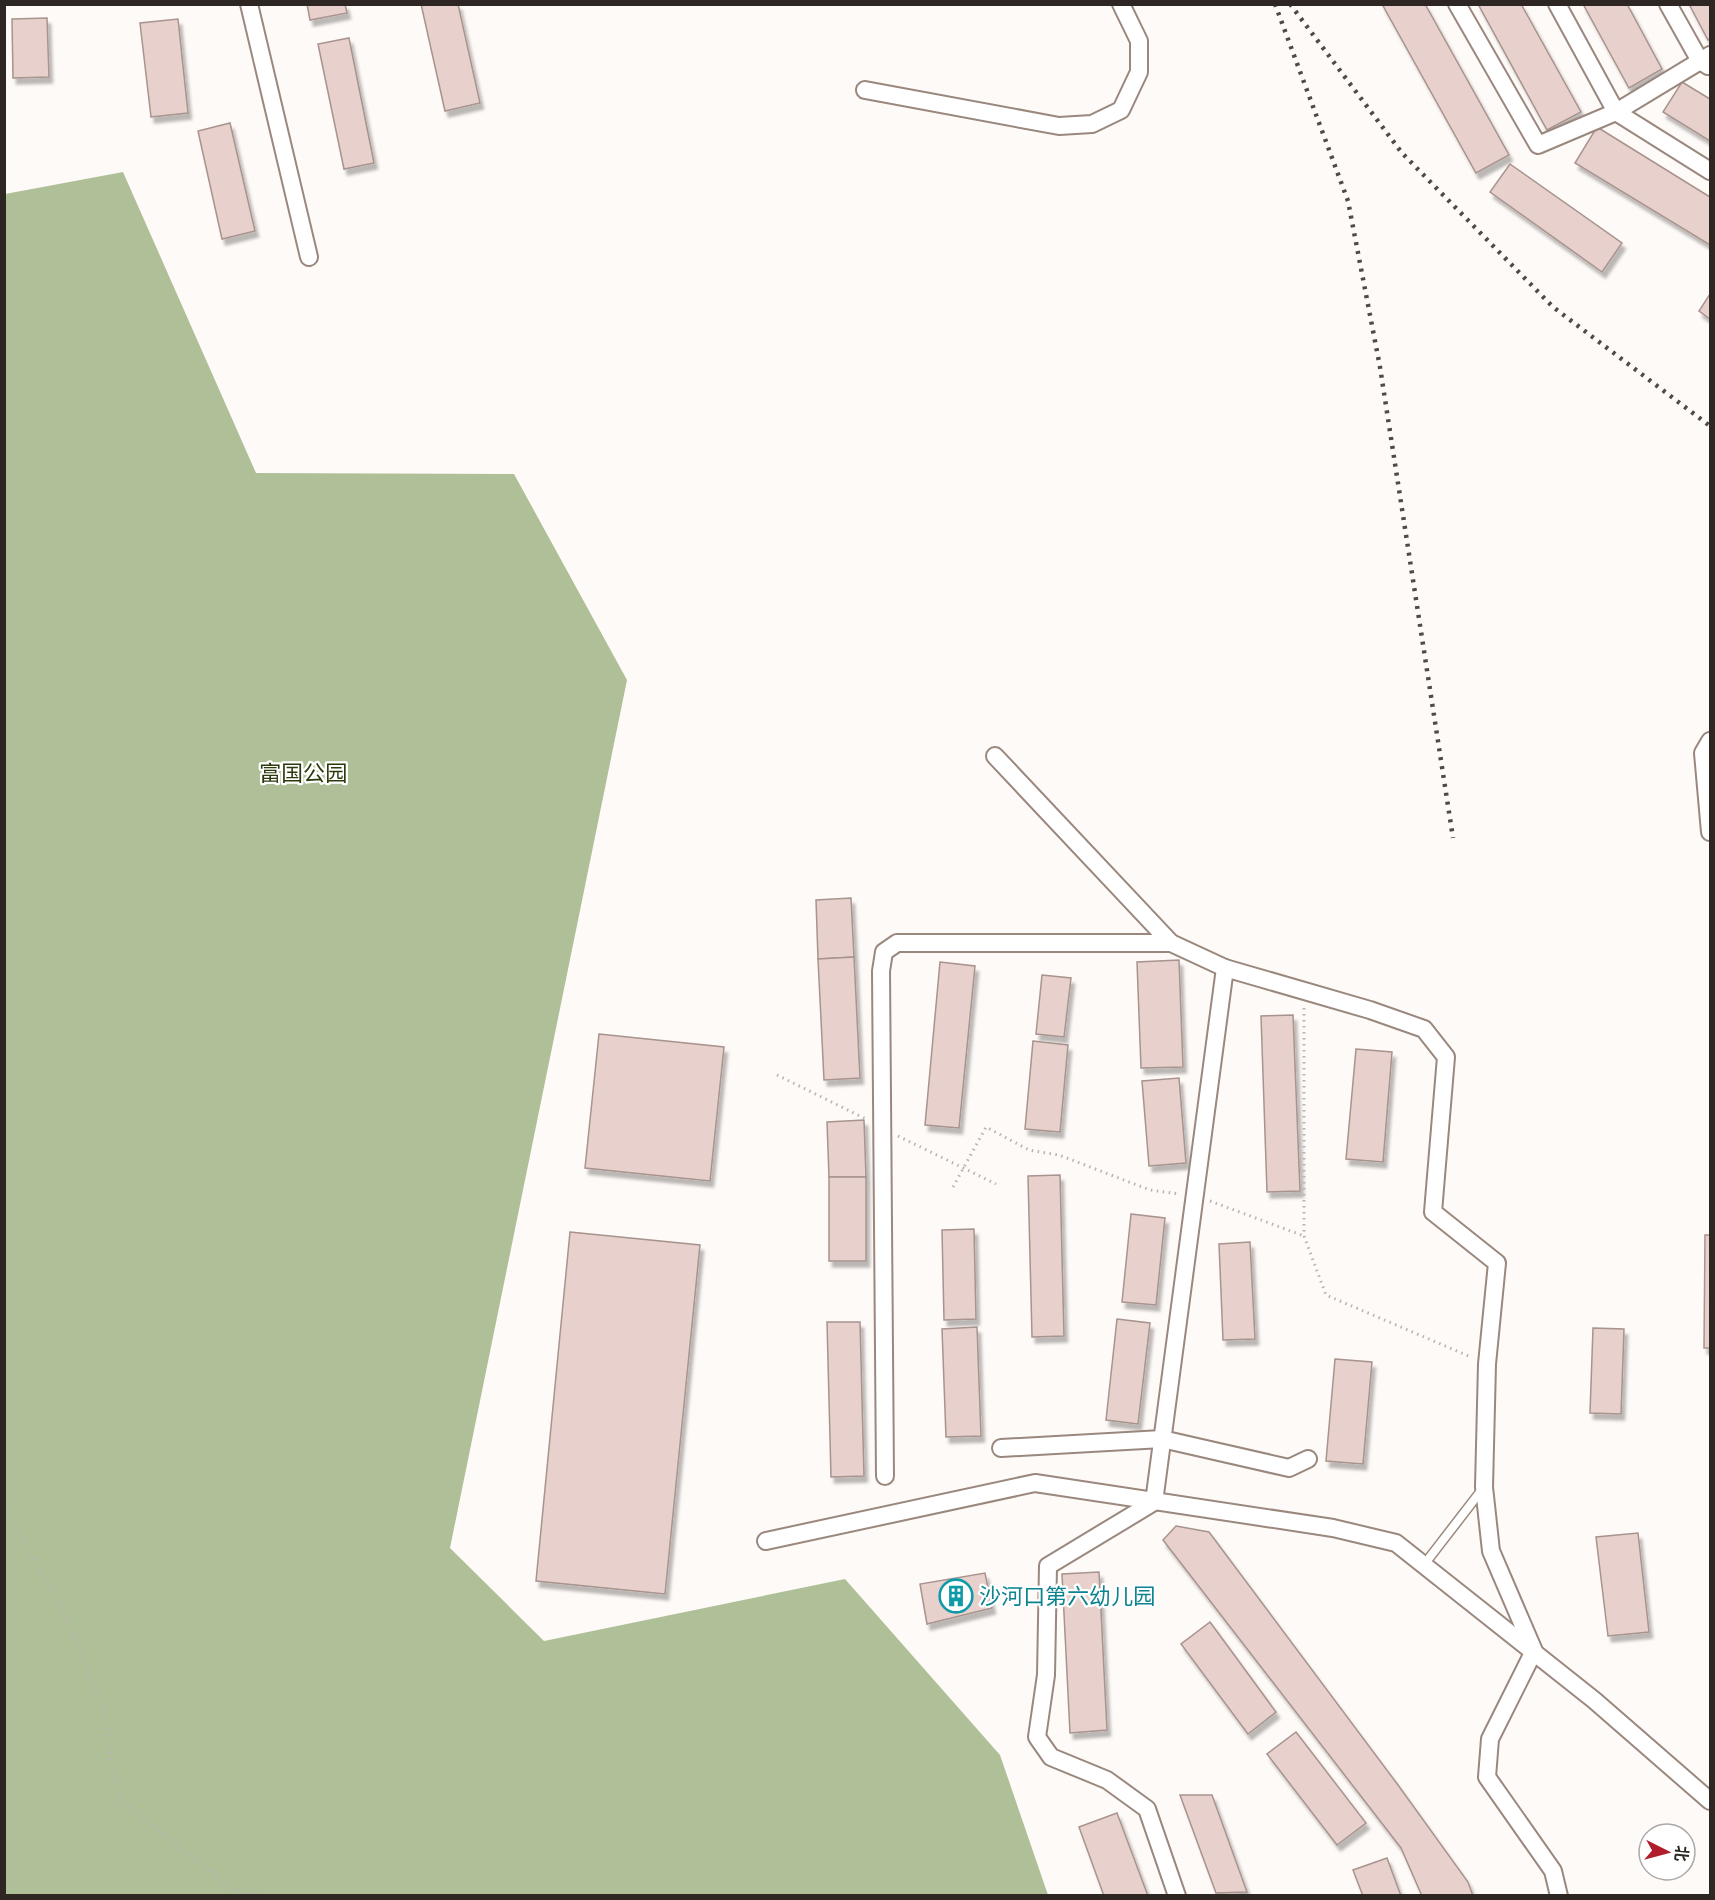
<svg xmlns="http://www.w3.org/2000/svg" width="1715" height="1900" font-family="'Sofia Sans Condensed','Noto Sans SC',sans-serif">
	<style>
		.forest { fill: #afc099 }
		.building { fill: #e8d1cc; stroke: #a8938e; stroke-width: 1.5; filter: url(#shadow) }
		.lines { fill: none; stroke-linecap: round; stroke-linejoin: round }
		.service-casing { stroke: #9a887e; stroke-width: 11 }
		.minor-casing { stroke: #9a887e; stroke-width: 20 }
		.path { stroke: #b9b3b0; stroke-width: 3; stroke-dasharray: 1.5 4.5; stroke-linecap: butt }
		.service { stroke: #fff; stroke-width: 8 }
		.minor { stroke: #fff; stroke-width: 16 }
		.rail { stroke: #504945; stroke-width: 4.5; stroke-dasharray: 3 6; stroke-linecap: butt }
		.labels { text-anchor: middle; stroke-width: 4.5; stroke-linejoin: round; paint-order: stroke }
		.park-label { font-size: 22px; fill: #2b3a0d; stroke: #fff }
		.culture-label { font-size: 22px; fill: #0d838f; stroke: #fff; text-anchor: start }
	</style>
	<defs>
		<filter id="shadow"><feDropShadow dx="3.5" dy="6" stdDeviation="1.5" flood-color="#0004"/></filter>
	</defs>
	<rect width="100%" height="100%" fill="#fefaf7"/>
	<polygon class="forest" points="123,172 256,473 514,474 627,680 450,1548 544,1641 845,1579 1000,1755 1048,1895 5,1895 5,194"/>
	<g class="building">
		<polygon points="307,4 345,4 347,13 310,20"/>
		<polygon points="421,4 458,4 480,103 445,111"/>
		<polygon points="1382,4 1425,4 1509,155 1476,173"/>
		<polygon points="1478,4 1521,4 1581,112 1547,130"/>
		<polygon points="1583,4 1627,4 1662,69 1629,88"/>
		<polygon points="1689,4 1710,4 1710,38 1708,40"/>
		<polygon points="47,18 49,77 13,78 12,19"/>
		<polygon points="178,19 188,113 151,117 140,23"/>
		<polygon points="349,38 374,163 344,169 318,44"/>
		<polygon points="1682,82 1710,99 1710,141 1663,112"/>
		<polygon points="230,123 255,231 222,239 198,131"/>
		<polygon points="1597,127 1710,197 1710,245 1575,163"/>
		<polygon points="1510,164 1622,243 1602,272 1490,192"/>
		<polygon points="1710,294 1710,319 1699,311"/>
		<polygon points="851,898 854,957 818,959 816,900"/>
		<polygon points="854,957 860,1078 824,1080 818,959"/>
		<polygon points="1179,960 1183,1067 1141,1068 1137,962"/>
		<polygon points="940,962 975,966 959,1128 925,1125"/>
		<polygon points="1042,975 1071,978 1064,1037 1036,1034"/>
		<polygon points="1293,1015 1300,1191 1267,1192 1261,1016"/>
		<polygon points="599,1034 724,1047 710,1181 585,1168"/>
		<polygon points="1033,1041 1068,1045 1060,1132 1025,1129"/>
		<polygon points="1356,1049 1392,1052 1383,1162 1346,1159"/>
		<polygon points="1179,1078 1186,1163 1149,1166 1142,1081"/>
		<polygon points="864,1120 866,1177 829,1177 827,1122"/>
		<polygon points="1060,1175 1064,1336 1032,1337 1028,1176"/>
		<rect x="829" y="1177" width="37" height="84"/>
		<polygon points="1131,1214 1165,1218 1156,1305 1122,1302"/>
		<polygon points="974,1229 976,1319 944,1320 942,1230"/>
		<polygon points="570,1232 700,1245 665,1594 536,1581"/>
		<polygon points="1705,1235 1710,1235 1710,1348 1704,1348"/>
		<polygon points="1250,1242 1255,1339 1223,1340 1219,1244"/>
		<polygon points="1117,1319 1150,1323 1138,1424 1106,1420"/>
		<polygon points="827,1322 860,1322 864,1476 831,1477"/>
		<polygon points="977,1327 981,1436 946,1437 942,1329"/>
		<polygon points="1593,1328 1624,1329 1621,1414 1590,1413"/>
		<polygon points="1335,1359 1372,1362 1363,1464 1326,1461"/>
		<polygon points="1176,1526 1209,1532 1398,1785 1468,1882 1473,1896 1422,1896 1401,1848 1163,1540"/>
		<polygon points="1638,1533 1649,1632 1608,1636 1596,1537"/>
		<polygon points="1099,1572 1107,1730 1070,1733 1062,1574"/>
		<polygon points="985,1573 992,1608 927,1624 920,1584"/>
		<polygon points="1210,1622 1276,1712 1248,1734 1181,1644"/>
		<polygon points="1296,1732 1366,1823 1337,1845 1267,1754"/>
		<polygon points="1180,1795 1212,1795 1247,1892 1216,1893"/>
		<polygon points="1117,1813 1148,1896 1104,1896 1079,1827"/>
		<polygon points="1387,1858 1401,1896 1363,1896 1353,1870"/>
	</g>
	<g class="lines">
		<g class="service-casing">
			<polyline id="service" points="1423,1566 1484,1487"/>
		</g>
		<g class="minor-casing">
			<g id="minor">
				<polyline points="249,4 309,257"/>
				<polyline points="1457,4 1538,145 1616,112 1710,55"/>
				<polyline points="1557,4 1616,112 1710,171"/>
				<polyline points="1668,4 1700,61 1708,66"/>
				<polyline points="865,90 1059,126 1092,124 1121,110 1139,72 1139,41 1121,4"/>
				<polyline points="1710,741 1703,753 1710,832"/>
				<polyline points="995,756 1171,943 1225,968 1370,1010 1424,1029 1446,1057 1433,1212 1497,1263 1487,1364 1484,1487 1491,1551 1534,1651 1490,1739 1487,1777 1553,1871 1559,1896"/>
				<polyline points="1001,1448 1162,1439 1289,1468 1308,1459"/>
				<polyline points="885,1476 881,971 884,952 897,943 1171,943"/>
				<polyline points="766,1541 1035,1483 1333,1528 1396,1543 1594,1700 1710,1801"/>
				<polyline points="1177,1896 1147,1809 1107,1780 1051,1757 1037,1737 1046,1675 1048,1566 1154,1502 1225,968"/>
			</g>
		</g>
		<g class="path">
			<polyline points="1304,1008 1304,1236 1326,1295 1471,1357"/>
			<polyline points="777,1075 866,1119"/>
			<polyline points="898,1136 996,1184"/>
			<polyline points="953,1187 986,1127 1029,1150 1059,1155 1150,1190 1180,1194"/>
			<polyline points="1210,1201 1304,1236"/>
			<polyline points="4,1506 69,1623 102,1706 119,1799 235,1891 263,1896"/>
		</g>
		<use href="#service" class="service"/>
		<use href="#minor" class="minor"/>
		<g class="rail">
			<polyline points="1275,4 1348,201 1380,367 1453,838"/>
			<polyline points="1290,4 1402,153 1553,307 1710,426"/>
		</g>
	</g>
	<defs>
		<g id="building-ring" transform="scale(1.725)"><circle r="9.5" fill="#fff" stroke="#0f9aa8" stroke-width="1.5"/><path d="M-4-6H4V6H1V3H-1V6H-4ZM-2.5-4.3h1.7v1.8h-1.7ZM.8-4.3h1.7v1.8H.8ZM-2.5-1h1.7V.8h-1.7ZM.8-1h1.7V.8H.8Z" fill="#0f9aa8"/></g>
	</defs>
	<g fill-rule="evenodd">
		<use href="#building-ring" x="956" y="1596"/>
	</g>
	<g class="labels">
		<g class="park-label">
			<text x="303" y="781">富国公园</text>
		</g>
		<g class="culture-label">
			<text x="979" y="1604">沙河口第六幼儿园</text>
		</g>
	</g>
	<rect width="1715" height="1900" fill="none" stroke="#2e2622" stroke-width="12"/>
	<g transform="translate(1667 1852) rotate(96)"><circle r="28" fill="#ffffff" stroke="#aba8a7" stroke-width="1.5"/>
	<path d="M0-4.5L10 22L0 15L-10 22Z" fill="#b01d2b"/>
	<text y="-9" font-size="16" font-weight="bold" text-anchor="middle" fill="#2e2622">北</text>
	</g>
</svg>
